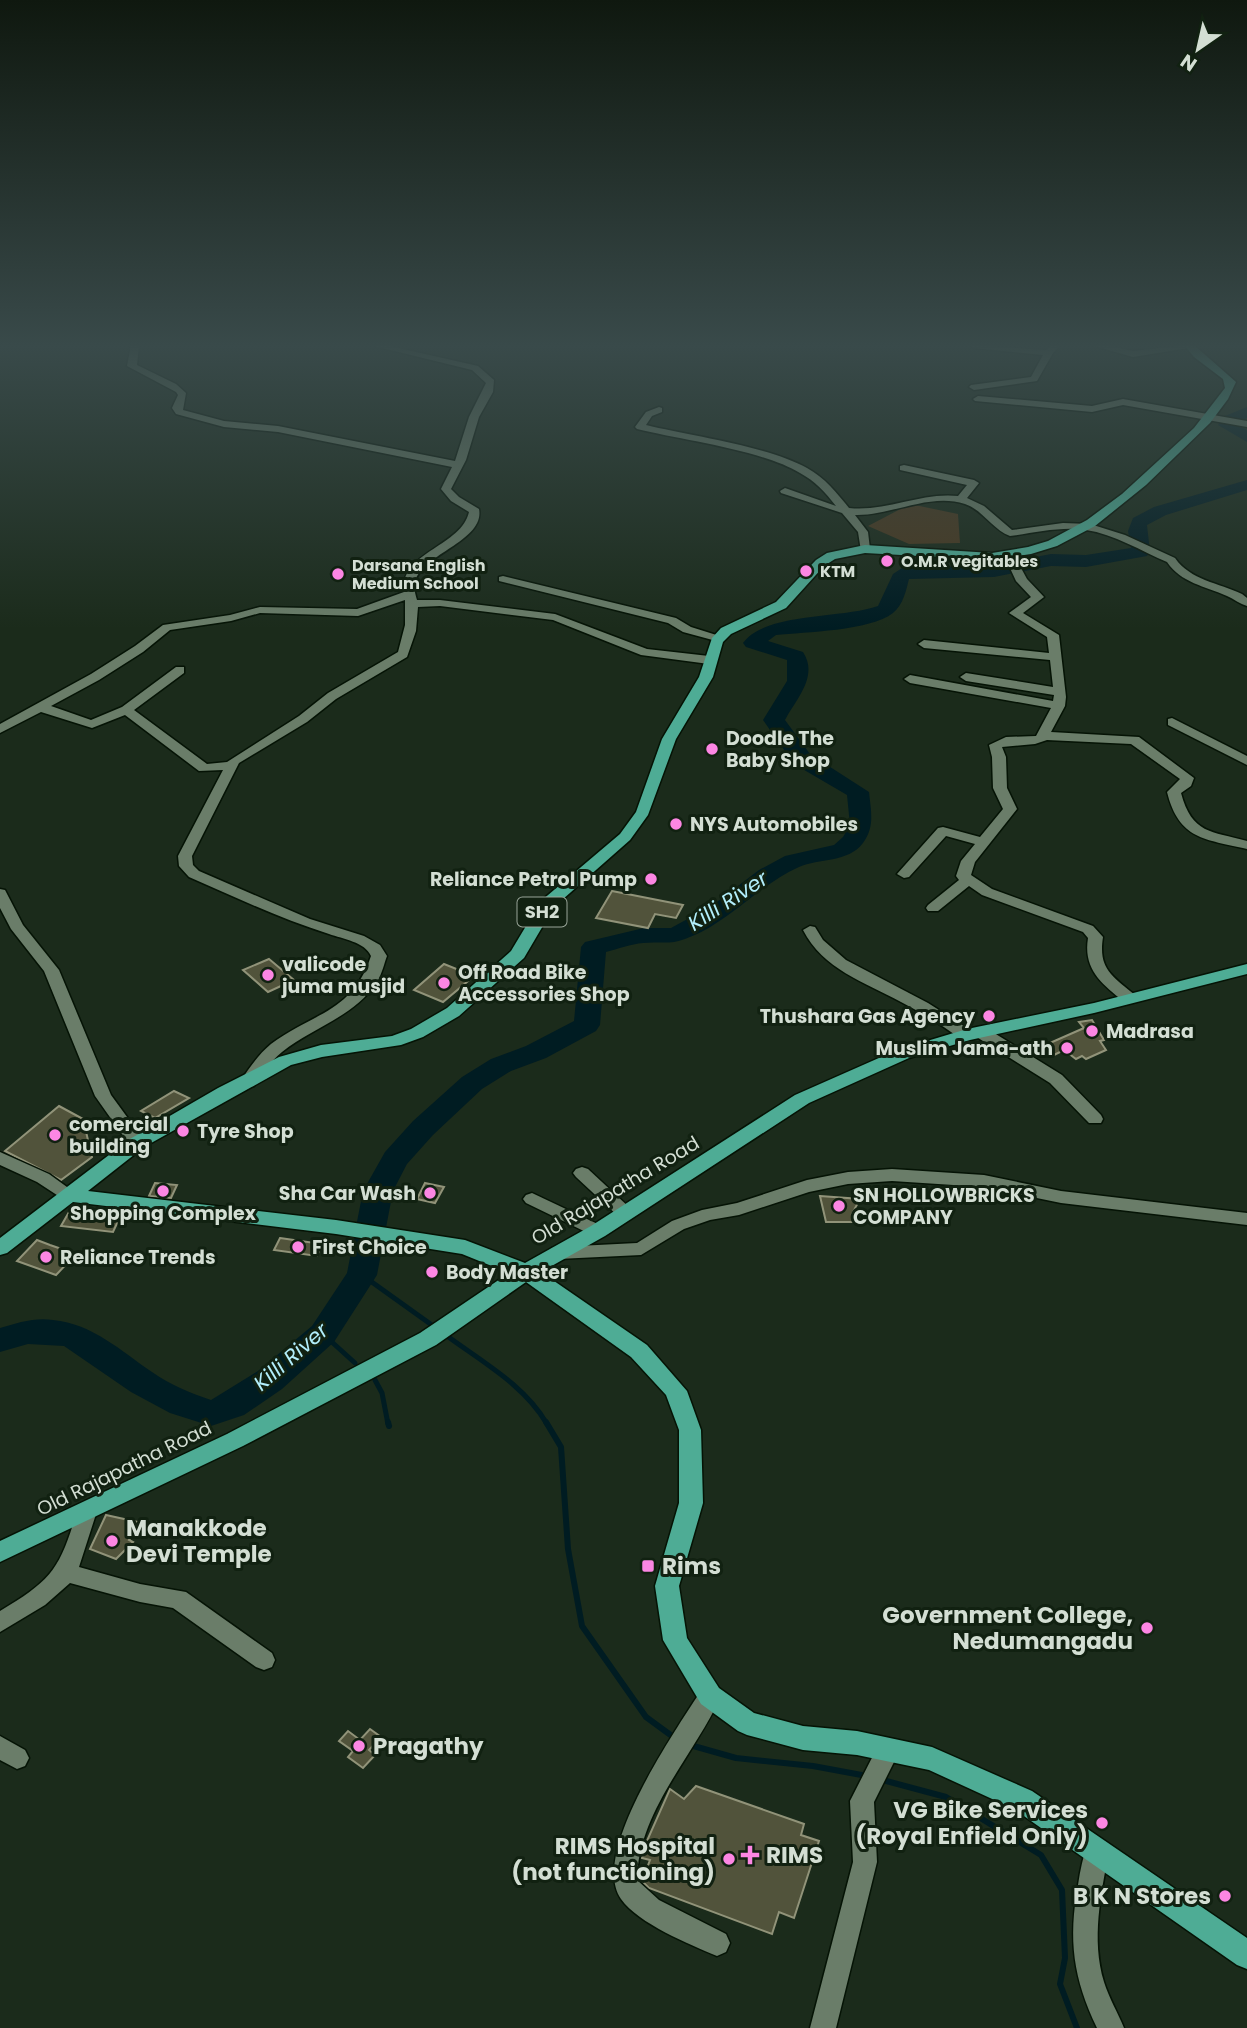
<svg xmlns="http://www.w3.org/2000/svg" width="1247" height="2028" font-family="Poppins,sans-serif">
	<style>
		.green { fill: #493920 }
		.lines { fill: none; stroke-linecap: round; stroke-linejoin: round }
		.stream-far1 { stroke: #001c22; stroke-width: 5 }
		.stream { stroke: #001c22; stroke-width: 6 }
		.river { fill: #001c22; fill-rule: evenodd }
		.building { fill: #51533b; stroke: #919379; stroke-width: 2 }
		.minor-casing { stroke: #051305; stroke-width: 3 }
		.major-casing { stroke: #051305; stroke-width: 3 }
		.minor { fill: #6a7d69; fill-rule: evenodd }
		.major { fill: #4eac95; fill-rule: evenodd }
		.poi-dot { fill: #fc86e3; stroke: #112111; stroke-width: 2.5 }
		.labels { text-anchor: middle; stroke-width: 6; stroke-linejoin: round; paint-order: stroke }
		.far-poi-label { font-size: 16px; font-weight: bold; fill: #d3ded3; stroke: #112111; text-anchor: start }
		.shield { fill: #112111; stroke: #99a599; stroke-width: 2 }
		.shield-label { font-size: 18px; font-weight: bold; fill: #d3ded3 }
		.poi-label { font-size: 19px; font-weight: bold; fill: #d3ded3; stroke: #112111; text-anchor: start }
		.street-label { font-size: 19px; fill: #d3ded3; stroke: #112111 }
		.water-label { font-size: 21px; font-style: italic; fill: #b2eefb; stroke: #112111 }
		.near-poi-label { font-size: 23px; font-weight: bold; fill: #d3ded3; stroke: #112111; text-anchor: start }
	</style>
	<rect width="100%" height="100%" fill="#1b2b1b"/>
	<polygon class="green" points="910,504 958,514 960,543 909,544 868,526"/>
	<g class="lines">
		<g class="stream-far1">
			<polyline points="362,1275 436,1328"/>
			<path d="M 443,1333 C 479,1360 524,1384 547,1424"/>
			<polyline points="323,1334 355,1363"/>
			<polyline points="375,1380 382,1393 388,1424"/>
		</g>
		<g class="stream">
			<polyline points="388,1422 389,1426"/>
			<polyline points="546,1422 561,1447 568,1549 582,1626 646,1717 676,1739"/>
			<polyline points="690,1745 736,1758 813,1766 867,1776"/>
			<polyline points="879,1779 946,1797 1041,1855 1062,1890 1065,1958 1060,1984 1077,2028"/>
		</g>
		<g class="river">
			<polygon points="1247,407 1247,418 1236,424 1247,430 1247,442 1218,425 1225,416"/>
			<path d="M 1247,480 L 1247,490 L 1166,515 L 1147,525 L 1150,552 L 1147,556 L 1086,567 L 1051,566 L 994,577 L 909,579 C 906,591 903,605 893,613 C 870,631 805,632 776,635 L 768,641 L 803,652 C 819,676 796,699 785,720 L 810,754 L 869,792 C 871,811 875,827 863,843 C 848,863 819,858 799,867 C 757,886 728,924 685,939 C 670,945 658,941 643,943 C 631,944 618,949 606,952 L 600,1025 L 596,1031 L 546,1058 L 511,1071 L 482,1089 L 433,1135 L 407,1164 L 393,1191 L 377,1275 L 334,1342 L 282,1389 L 244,1415 L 211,1426 L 170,1413 L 131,1392 L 64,1346 L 28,1344 L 0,1352 L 0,1328 C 17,1323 35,1317 53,1320 C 93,1324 121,1351 152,1372 C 171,1385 190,1393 211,1400 L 258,1371 L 312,1326 L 347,1273 L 363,1191 L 385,1152 L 413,1121 L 462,1077 L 491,1059 L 526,1046 L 574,1021 L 581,947 L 585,942 L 644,928 L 671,928 L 713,905 L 759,870 L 785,856 L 834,845 L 843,837 L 850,825 L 847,795 L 794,764 L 763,720 L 787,681 L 787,660 L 746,647 L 743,643 C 765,612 842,619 878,606 L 893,574 L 902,568 L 994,565 L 1051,554 L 1086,555 L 1131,548 L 1128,531 L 1133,518 L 1154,507 Z"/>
		</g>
	</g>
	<g class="building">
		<polygon points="612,891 683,905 676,918 655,914 648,928 596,918"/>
		<polygon points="269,959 294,980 268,992 243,970"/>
		<polygon points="444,964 474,976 443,1002 414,990"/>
		<polygon points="1092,1020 1104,1040 1100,1041 1106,1050 1086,1059 1082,1056 1076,1059 1064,1050 1054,1055 1043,1046 1084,1028 1079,1022"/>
		<polygon points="174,1091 189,1098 155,1118 141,1111"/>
		<polygon points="59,1106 83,1119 92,1157 61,1180 5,1151"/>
		<polygon points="155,1183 177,1185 171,1198 149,1196"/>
		<polygon points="425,1183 444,1187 435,1203 417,1199"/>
		<polygon points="820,1196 860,1199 852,1214 863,1222 826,1222"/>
		<polygon points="69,1212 120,1217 113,1232 61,1226"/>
		<polygon points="280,1238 322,1244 317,1256 274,1250"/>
		<polygon points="37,1240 50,1245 76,1254 56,1275 17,1261"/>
		<polygon points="106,1515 142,1523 129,1540 133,1542 116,1559 90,1549"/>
		<polygon points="370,1729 381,1737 369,1750 375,1755 363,1768 348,1757 353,1751 339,1741 348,1731 360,1740"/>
		<polygon points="696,1786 804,1824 801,1835 819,1841 794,1918 779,1912 772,1934 649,1888 642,1881 650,1860 642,1858 646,1843 670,1789 684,1799"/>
	</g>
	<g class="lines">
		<g class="minor-casing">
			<g id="minor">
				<path d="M 131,345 L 139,345 L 137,365 L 176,384 L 186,393 L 183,410 L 224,421 L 278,426 L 455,461 L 469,417 L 486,383 L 472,370 L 370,345 L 385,345 L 478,366 L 494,380 L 493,392 L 479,417 L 466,460 L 451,489 L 459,497 L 479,509 C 485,540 426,553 416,579 C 413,586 415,593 417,600 L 440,600 L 555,614 L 647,649 L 709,656 L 715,660 L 709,664 L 641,655 L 553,620 L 440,606 L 418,607 L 416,631 L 407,657 L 336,699 L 307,722 L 239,763 L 192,856 L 193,865 L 199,871 L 310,919 L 364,936 L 380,945 L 387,956 C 384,964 382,974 377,982 C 354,1017 313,1027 282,1052 C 270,1062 262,1073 254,1086 L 248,1087 L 240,1082 C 249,1068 258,1055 271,1044 C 314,1012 352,1013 371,956 C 365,942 343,939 329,934 C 281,919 235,897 189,877 L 179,866 L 178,856 L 223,770 L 199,771 L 125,715 L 92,728 L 41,712 L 0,733 L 0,724 L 91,674 L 135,646 L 163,625 L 230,615 L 260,607 L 357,609 L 404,592 C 399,552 461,547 469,512 L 451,501 L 441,489 L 452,467 L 278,432 L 224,427 L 176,414 L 172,408 L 178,395 L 176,392 L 127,366 ZM 405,600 L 405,625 L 398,652 L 328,693 L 299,716 L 227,762 L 207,764 L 134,710 L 184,673 L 184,667 L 176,667 L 122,707 L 91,720 L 51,706 L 99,680 L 143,652 L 170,630 L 231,621 L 260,613 L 358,616 Z"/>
				<polygon points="970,345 1046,350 1051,345 1061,345 1053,353 1037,381 974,390 969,387 971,385 1031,377 1043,355 974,348"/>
				<polygon points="1091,345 1105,345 1133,351 1187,345 1194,347 1133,357"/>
				<polygon points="978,396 1092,406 1123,399 1247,421 1247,427 1123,405 1092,412 975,401 973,399"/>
				<path d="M 659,407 L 662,408 L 662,412 L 652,416 L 646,425 C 691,436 768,446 807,468 C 825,478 836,492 849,508 C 886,512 921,492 958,496 L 967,485 L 900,470 L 900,466 L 904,465 L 974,480 L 979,483 L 967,498 L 984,506 L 1012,530 L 1063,523 L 1090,524 L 1125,535 L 1175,558 C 1190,580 1219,583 1242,594 L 1247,598 L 1247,606 C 1240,604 1234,599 1227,596 C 1205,586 1181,583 1167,562 C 1141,551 1114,534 1086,530 C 1062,526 1034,533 1010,536 C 993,530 983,510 965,504 C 930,492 891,516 855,515 L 868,532 L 870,549 L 861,551 L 858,532 L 842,513 L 781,493 L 780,491 L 785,488 L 836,506 C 825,492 815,481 800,473 C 762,450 682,440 637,429 L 635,427 L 646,412 Z"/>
				<path d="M 1009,552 L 1014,555 L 1027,579 L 1044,597 L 1023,613 L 1059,635 L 1066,697 L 1065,706 L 1051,732 L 1139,737 L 1194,778 L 1191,786 L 1181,793 C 1192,834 1211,831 1247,841 L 1247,849 C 1205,839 1179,840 1167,792 L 1180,779 L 1131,744 L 1047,740 L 1035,744 L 1002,747 L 1006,757 L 1007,788 L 1017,809 L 975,862 L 971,875 L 992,889 L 1093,926 L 1103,937 C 1098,969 1112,976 1135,995 L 1137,998 L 1135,1001 L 1123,1001 C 1101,983 1083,969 1088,938 L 1083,932 L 982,895 L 969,886 L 938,911 L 928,911 L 926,908 L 928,905 L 959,880 L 956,876 L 961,861 L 975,844 L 946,836 L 909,877 L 904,878 L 897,874 L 938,828 L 943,827 L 980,837 L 1003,809 L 993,788 L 992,757 L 989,745 L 1006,737 L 1036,736 L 1051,708 L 910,683 L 904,679 L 910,675 L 1053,701 L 1054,695 L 966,681 L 960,677 L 966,673 L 1053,687 L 1050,660 L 924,648 L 918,644 L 924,640 L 1049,653 L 1047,637 L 1009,613 L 1031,597 L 1016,581 L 1004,555 Z"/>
				<polygon points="503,576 676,618 691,627 726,638 720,642 683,632 668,623 499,581 499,577"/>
				<polygon points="1172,718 1247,756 1247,765 1168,725 1168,719"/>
				<polygon points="0,889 5,890 23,925 59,970 111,1095 146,1143 143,1147 131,1147 95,1096 44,971 11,929 0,908"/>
				<path d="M 810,926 L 815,927 L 823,940 L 846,960 L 928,1003 L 972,1031 L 980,1027 L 986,1028 L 1062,1075 L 1101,1115 L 1103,1119 L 1101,1123 L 1089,1123 L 1050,1083 L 975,1036 L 967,1040 L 961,1039 C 942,1025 922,1013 901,1002 C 864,982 823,969 803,930 Z"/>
				<polygon points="0,1152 49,1174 78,1195 75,1199 63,1199 37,1182 0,1165"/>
				<polygon points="582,1167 588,1169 631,1209 634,1213 631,1217 619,1217 576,1177 573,1173 576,1169"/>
				<polygon points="892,1169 984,1175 1061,1191 1247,1213 1247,1225 1061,1203 984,1187 892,1181 848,1184 809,1192 739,1215 710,1220 684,1229 641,1255 558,1259 552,1258 549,1253 552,1248 558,1247 637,1243 672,1221 702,1210 737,1203 807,1180 848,1172"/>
				<polygon points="532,1193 604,1227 607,1231 604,1235 592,1235 526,1203 523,1199 526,1195"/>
				<path d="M 87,1502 L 94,1505 L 97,1511 L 79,1567 L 140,1584 L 186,1592 L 272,1653 L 275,1660 L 272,1667 L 264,1670 L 256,1667 L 173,1608 L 140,1602 L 70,1583 L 45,1605 L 0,1632 L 0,1611 C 52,1580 60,1569 77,1511 L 80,1505 Z"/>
				<path d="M 710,1686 L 718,1689 L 721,1696 C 694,1756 638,1811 637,1880 L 659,1900 L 726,1934 L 730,1943 L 726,1952 L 717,1956 C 689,1944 639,1924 621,1899 C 589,1854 676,1730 702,1689 Z"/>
				<polygon points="0,1736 25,1750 29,1758 25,1766 17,1769 0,1760"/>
				<polygon points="888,1739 896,1742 900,1750 874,1802 877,1862 836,2028 810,2028 853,1862 850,1801 880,1742"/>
				<path d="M 1097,1839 L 1106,1843 L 1109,1851 C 1101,1894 1091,1939 1104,1982 C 1109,1998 1118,2013 1124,2028 L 1097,2028 C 1073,1978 1068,1940 1078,1885 C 1080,1871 1083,1856 1088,1843 Z"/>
			</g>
		</g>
		<g class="major-casing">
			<polygon id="major" points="1184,345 1194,345 1236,382 1228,399 1210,423 1146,485 1095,526 1057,546 1031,554 992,560 865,553 835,559 824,566 786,608 731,634 723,642 713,677 676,739 648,815 630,840 554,907 524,958 459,1016 423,1037 401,1045 322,1057 291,1065 144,1147 88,1191 336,1220 465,1240 525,1263 591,1226 795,1095 897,1050 967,1029 1094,1003 1247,964 1247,974 1094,1013 970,1040 909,1058 809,1103 605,1236 541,1272 647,1345 687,1391 701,1430 703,1503 679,1586 687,1638 719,1688 754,1713 803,1726 857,1731 932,1747 1032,1791 1247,1938 1247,1969 1237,1965 1014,1809 929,1770 857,1755 803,1750 747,1735 738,1731 701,1704 663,1640 655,1586 679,1503 679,1430 666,1395 631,1357 526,1282 436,1345 243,1446 0,1562 0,1541 227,1434 420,1333 509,1273 462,1254 336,1234 73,1202 7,1253 0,1255 0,1238 130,1139 218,1088 279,1057 321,1045 392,1036 411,1029 447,1008 511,951 541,901 620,834 636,812 662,739 699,677 712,638 721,628 776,602 816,560 827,553 865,545 992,553 1028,547 1048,541 1087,520 1122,494 1194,428 1225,388 1223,379 1194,357"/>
		</g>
		<use href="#minor" class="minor"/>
		<use href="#major" class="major"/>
	</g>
	<linearGradient id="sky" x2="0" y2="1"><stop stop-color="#0f180f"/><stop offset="0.55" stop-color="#394a4a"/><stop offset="1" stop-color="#394a4a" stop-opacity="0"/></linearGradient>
	<rect width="1247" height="629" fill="url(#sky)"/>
	<g class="poi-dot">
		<circle cx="887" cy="561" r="7"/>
		<circle cx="806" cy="571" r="7"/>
		<circle cx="338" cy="574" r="7"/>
		<circle cx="712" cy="749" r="7"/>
		<circle cx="676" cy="824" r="7"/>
		<circle cx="651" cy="879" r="7"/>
		<circle cx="268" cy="975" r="7"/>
		<circle cx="444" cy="983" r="7"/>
		<circle cx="989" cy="1016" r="7"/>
		<circle cx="1092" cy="1031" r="7"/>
		<circle cx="1067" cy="1048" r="7"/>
		<circle cx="183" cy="1131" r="7"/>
		<circle cx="55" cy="1135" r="7"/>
		<circle cx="163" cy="1191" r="7"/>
		<circle cx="430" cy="1193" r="7"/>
		<circle cx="839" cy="1206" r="7"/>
		<circle cx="298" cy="1247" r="7"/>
		<circle cx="46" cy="1257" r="7"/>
		<circle cx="432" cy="1272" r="7"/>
		<circle cx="112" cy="1541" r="7"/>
		<rect x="641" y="1559" width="14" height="14" rx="3.5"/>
		<circle cx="1147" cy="1628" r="7"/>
		<circle cx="359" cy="1746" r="7"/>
		<circle cx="1102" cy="1823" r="7"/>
		<path d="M746.5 1844.5h7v7h7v7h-7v7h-7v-7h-7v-7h7z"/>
		<circle cx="729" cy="1859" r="7"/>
		<circle cx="1225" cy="1896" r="7"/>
	</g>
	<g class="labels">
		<g class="far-poi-label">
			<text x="901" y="567">O.M.R vegitables</text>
			<text x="352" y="571">Darsana English<tspan x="352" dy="18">Medium School</tspan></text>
			<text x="820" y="577">KTM</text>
		</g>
		<rect class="shield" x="517.5" y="897.5" width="49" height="29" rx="5"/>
		<g class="shield-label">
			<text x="542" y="918">SH2</text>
		</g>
		<g class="poi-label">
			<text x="726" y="745">Doodle The<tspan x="726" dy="22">Baby Shop</tspan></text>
			<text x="690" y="831">NYS Automobiles</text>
			<text x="637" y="886" text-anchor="end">Reliance Petrol Pump</text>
			<text x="282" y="971">valicode<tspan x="282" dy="22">juma musjid</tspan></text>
			<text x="458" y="979">Off Road Bike<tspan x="458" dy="22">Accessories Shop</tspan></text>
			<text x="975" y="1023" text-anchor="end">Thushara Gas Agency</text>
			<text x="1106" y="1038">Madrasa</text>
			<text x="1053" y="1055" text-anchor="end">Muslim Jama-ath</text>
			<text x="69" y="1131">comercial<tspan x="69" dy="22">building</tspan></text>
			<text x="197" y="1138">Tyre Shop</text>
			<text x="416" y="1200" text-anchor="end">Sha Car Wash</text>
			<text x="853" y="1202">SN HOLLOWBRICKS<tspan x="853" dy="22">COMPANY</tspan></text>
			<text x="163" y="1220" text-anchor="middle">Shopping Complex</text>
			<text x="312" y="1254">First Choice</text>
			<text x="60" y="1264">Reliance Trends</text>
			<text x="446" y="1279">Body Master</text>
		</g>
		<g class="street-label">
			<text transform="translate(615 1190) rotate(-31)" y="7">Old Rajapatha Road</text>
			<text transform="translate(124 1468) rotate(-26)" y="7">Old Rajapatha Road</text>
		</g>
		<g class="water-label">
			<text transform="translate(728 901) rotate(-33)" y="7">Killi River</text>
			<text transform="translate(291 1357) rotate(-41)" y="7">Killi River</text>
		</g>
		<g class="near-poi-label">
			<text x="126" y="1536">Manakkode<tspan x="126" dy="26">Devi Temple</tspan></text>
			<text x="662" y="1574">Rims</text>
			<text x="1133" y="1623" text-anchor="end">Government College,<tspan x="1133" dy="26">Nedumangadu</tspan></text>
			<text x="373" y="1754">Pragathy</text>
			<text x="1088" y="1818" text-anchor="end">VG Bike Services<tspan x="1088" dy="26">(Royal Enfield Only)</tspan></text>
			<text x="715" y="1854" text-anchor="end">RIMS Hospital<tspan x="715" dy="26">(not functioning)</tspan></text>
			<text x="766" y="1863">RIMS</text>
			<text x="1211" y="1904" text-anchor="end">B K N Stores</text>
		</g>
	</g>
	<g transform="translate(1198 49) rotate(214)" stroke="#112111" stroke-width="5" paint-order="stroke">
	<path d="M0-5L12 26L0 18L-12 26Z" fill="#d3ded3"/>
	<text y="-10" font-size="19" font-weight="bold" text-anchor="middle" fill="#d3ded3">N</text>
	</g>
</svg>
